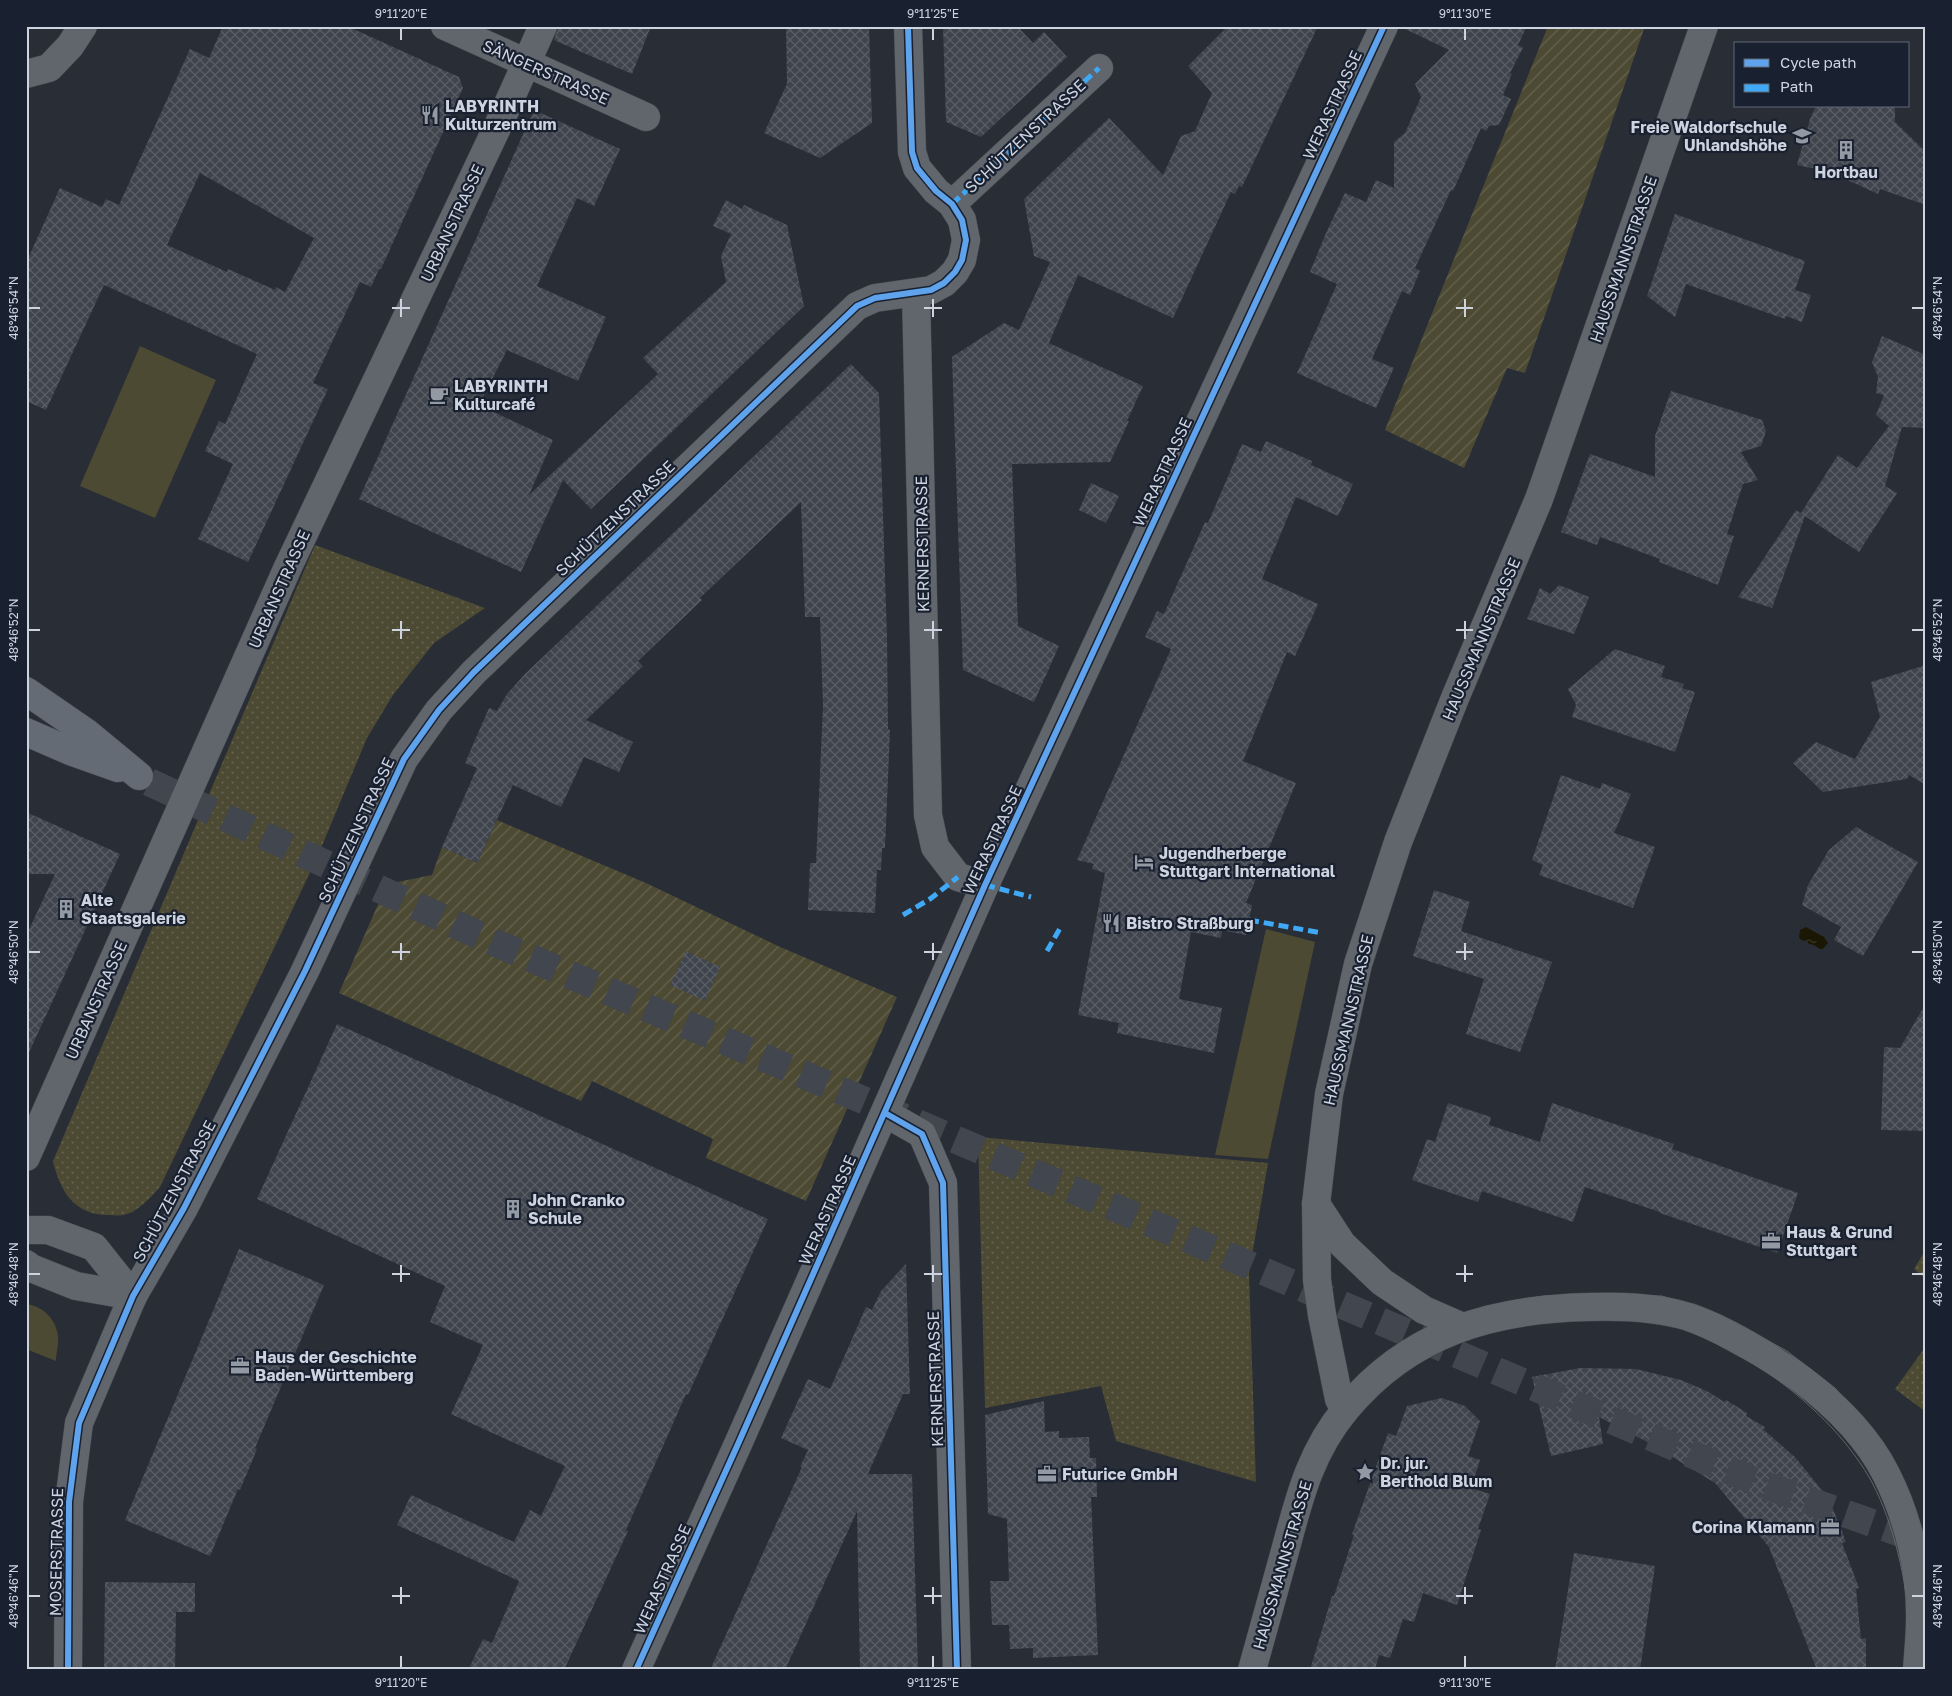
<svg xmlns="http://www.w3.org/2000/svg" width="1952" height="1696" font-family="'Golos Text',sans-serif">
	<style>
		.grass { fill: #4d4a33 }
		.park { fill: url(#park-dots) }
		.garden { fill: url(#garden-furrows) }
		.water { fill: url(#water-ripples) }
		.building { fill: url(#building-cross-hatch); fill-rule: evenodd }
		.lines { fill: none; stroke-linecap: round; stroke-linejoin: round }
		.major-tunnel { stroke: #41464f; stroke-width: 28; stroke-dasharray: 28 14; stroke-linecap: butt }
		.minor-casing { stroke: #43484f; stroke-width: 29 }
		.major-casing { stroke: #43484f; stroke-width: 29 }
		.minor { stroke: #61656c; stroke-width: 28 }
		.major { stroke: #656b75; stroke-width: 28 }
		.tram { stroke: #61656d; stroke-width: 1 }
		.quiet { stroke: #3fa9f5; stroke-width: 5; stroke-dasharray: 10 5; stroke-linecap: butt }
		.cycleway-casing { stroke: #192131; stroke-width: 9 }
		.cycleway { stroke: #60a3ed; stroke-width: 6 }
		.ticks { fill: none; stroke: #ced4df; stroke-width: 2 }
		.labels { text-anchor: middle; stroke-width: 4.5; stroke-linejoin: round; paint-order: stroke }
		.street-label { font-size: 16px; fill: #ced4df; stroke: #192131 }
		.poi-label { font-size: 16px; font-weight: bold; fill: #ced4df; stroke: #192131; text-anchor: start }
		.neatline { fill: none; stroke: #ced4df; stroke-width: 2 }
		.ticks-label { font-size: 12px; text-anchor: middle; fill: #ced4df }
	</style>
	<defs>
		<pattern id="park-dots" width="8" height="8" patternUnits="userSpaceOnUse" patternTransform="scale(1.25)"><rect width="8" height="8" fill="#4d4a33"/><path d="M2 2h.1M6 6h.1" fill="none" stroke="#656350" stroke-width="1.8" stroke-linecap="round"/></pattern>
		<pattern id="garden-furrows" width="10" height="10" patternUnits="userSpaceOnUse" patternTransform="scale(1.25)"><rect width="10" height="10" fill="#4d4a33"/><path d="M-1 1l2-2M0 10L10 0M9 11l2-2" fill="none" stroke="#656350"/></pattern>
		<pattern id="water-ripples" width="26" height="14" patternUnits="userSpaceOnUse" patternTransform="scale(1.25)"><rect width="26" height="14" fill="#1b1705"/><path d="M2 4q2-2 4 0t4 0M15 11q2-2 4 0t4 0" fill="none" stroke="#3b3829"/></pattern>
		<pattern id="building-cross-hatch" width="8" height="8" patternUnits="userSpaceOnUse" patternTransform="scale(1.25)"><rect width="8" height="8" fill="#3f444d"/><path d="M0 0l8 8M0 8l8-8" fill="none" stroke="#5a5e66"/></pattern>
	</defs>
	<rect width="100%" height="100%" fill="#282d36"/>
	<g class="grass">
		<polygon points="140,346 216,380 155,518 80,486"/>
		<polygon points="1266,929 1315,942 1268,1159 1215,1155"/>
		<path d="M 26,1304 C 43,1306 56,1319 58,1336 C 59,1344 56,1354 56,1361 L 26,1349 Z"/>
	</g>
	<g class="park">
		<path d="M 315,545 L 485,608 L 434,643 L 393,695 L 367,738 L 316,860 L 160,1187 C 151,1197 138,1212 124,1215 C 119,1216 113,1215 108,1215 C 74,1215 60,1191 53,1161 Z"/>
		<polygon points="978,1137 1268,1163 1249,1273 1256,1482 1116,1441 1101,1386 985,1408"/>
		<polygon points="1926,1249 1926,1279 1914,1269"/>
		<polygon points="1926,1346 1926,1412 1895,1389"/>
	</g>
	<g class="garden">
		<polygon points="1548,26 1645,26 1525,373 1507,368 1464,468 1385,430"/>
		<polygon points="497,820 646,883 778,946 897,997 806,1201 706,1158 713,1139 592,1081 581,1101 339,993 387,884 432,875 442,847 477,863"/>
	</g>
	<polygon class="water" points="1806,927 1824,937 1828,943 1823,949 1820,949 1814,945 1809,944 1807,941 1801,940 1799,937 1800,930"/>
	<g class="building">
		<path d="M 223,26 L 347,26 L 459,77 L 463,88 L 381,269 L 379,269 L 371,287 L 360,282 L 313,383 L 328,389 L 248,562 L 198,539 L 233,464 L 205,451 L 219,421 L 225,424 L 257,354 L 104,285 L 46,410 L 26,401 L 26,263 L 60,188 L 102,207 L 106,199 L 119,205 L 190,49 L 209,58 ZM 200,173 L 314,238 L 285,292 L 276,287 L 275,290 L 228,269 L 227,272 L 167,245 Z"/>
		<polygon points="558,26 651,26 632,74 554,40"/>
		<polygon points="786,26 869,26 872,123 820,158 764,133 787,84"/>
		<polygon points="943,26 1017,26 1033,43 1044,32 1067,57 981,137 946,122"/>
		<polygon points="1228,26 1318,26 1242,187 1239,186 1235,194 1231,192 1173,318 1078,275 1049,343 1143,386 1127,421 1129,421 1110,462 1012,464 1018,626 1059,646 1034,702 963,670 952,357 1004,323 1019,330 1036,293 1050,262 1034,256 1024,199 1109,118 1163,175 1181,136 1195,131 1212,93 1188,66"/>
		<polygon points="1399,26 1527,26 1518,45 1523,48 1510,73 1512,74 1503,95 1511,99 1499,125 1489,126 1486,131 1481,128 1453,191 1451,190 1415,268 1420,271 1410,295 1402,291 1372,359 1394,368 1376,408 1297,373 1337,284 1310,272 1326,233 1345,193 1366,202 1376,180 1394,188 1394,142 1405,133 1421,97 1415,84 1449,50"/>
		<polygon points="1816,106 1895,106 1895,122 1926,152 1926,205 1880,189 1878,194 1830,172 1797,165 1810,119"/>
		<polygon points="534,110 620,149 594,206 577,198 537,286 606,317 578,381 507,350 479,405 553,440 529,495 658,374 643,358 726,282 721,256 731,234 713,226 726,200 742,209 744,205 787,225 804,306 591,509 563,480 521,572 359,499"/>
		<polygon points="1675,214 1805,261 1795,290 1811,295 1802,322 1786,316 1785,319 1686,284 1675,317 1647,296"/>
		<polygon points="1882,336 1926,355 1926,428 1902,427 1885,486 1897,493 1859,552 1805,516 1772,608 1738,597 1796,510 1801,513 1838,455 1857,468 1889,426 1876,415 1884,395 1876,393 1878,377 1872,362"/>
		<polygon points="851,364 879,393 887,637 888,729 890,730 885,848 882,848 881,870 877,870 875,913 808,910 810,863 816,863 823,706 820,617 805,617 801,502 700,598 702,600 638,661 643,666 586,720 633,742 619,772 584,757 561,807 513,785 477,863 442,847 477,768 465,763 489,708 497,711 507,694 525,674"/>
		<polygon points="1671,391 1762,420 1766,431 1761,446 1741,452 1758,480 1743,484 1727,534 1734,536 1718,585 1659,562 1660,559 1600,537 1597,545 1561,532 1590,454 1655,477 1655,436"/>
		<polygon points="1266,441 1312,461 1311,465 1353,484 1338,516 1296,497 1262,579 1318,604 1295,656 1287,652 1243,761 1296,783 1246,903 1252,905 1246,935 1222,930 1221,938 1191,932 1179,999 1222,1008 1214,1053 1117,1033 1119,1023 1078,1015 1105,873 1092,869 1094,864 1077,860 1171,649 1145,637 1157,611 1164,614 1205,522 1208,523 1242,444 1261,452"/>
		<polygon points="1091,483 1119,496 1106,523 1079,510"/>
		<polygon points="1559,585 1589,597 1574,634 1527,619 1540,588 1550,594"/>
		<polygon points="1615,649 1665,666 1661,677 1684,684 1682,688 1695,692 1675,752 1572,717 1576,705 1568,689"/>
		<polygon points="1926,665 1926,785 1909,775 1907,779 1823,792 1793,763 1816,742 1855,759 1880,717 1871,682"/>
		<polygon points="1561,775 1600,789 1602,783 1631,794 1614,833 1655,847 1633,908 1539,875 1543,865 1532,860"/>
		<polygon points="26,812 120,854 26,1059 26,936 55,874 26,874"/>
		<polygon points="1856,827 1918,862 1863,956 1834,940 1841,927 1802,905 1808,885 1829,850"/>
		<polygon points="1434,890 1470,902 1461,931 1552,962 1520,1052 1466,1034 1484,979 1413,956"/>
		<polygon points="686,951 720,967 705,1001 670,985"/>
		<polygon points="1926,1003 1926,1131 1881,1130 1884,1047 1900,1048"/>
		<polygon points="337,1024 768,1219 688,1395 686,1394 626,1530 628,1531 564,1670 468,1670 483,1639 492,1643 519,1581 397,1525 411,1495 514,1542 530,1510 541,1516 565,1466 451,1414 483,1345 430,1322 445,1286 257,1199"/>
		<polygon points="1448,1103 1491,1117 1489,1125 1540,1142 1552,1103 1674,1144 1672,1149 1798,1193 1777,1253 1660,1213 1660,1212 1585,1187 1573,1222 1482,1191 1478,1202 1412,1180 1427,1139 1435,1142"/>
		<polygon points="239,1249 324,1285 255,1448 257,1449 240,1490 238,1489 210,1556 125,1520"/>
		<polygon points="906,1264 910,1394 903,1394 868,1474 912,1474 918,1670 860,1670 857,1511 785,1670 710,1670 802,1467 800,1467 808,1450 781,1438 808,1379 830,1389 866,1307 872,1310 881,1291"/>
		<polygon points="1580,1368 1636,1369 1681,1380 1709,1392 1724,1402 1726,1400 1747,1413 1746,1416 1765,1427 1764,1430 1795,1457 1829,1499 1846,1542 1842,1543 1859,1588 1856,1589 1861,1639 1866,1638 1866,1670 1817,1670 1769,1547 1715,1483 1653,1445 1599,1417 1603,1444 1551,1456 1532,1377"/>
		<polygon points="1442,1398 1465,1406 1480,1421 1468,1456 1480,1460 1471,1488 1490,1494 1478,1529 1481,1530 1457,1605 1423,1593 1414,1622 1403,1619 1390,1658 1379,1655 1375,1670 1310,1670 1332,1596 1334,1596 1354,1535 1352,1534 1388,1433 1396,1436 1407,1406"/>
		<polygon points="1044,1401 1045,1432 1059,1431 1059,1438 1089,1437 1090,1458 1096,1458 1097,1497 1091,1497 1098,1655 1033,1658 1033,1648 1010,1649 1009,1625 992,1625 990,1581 1009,1581 1007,1519 988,1514 985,1415"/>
		<polygon points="1574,1553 1655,1566 1640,1670 1555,1670"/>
		<polygon points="105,1582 195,1583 195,1612 176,1612 175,1670 104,1670"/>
	</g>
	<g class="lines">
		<polyline class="major-tunnel" points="149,782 498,944 1759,1483 1926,1542"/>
		<g class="minor-casing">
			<g id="minor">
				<polyline points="445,26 646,117"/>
				<polyline points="26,74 49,68 70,46 83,26"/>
				<polyline points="952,204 1099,68"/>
				<polyline points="916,293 928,815 935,847 958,877 985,885"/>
				<polyline points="885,1113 922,1134 943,1183 957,1670"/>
				<polyline points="26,1157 288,567 503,115 543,26"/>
				<polyline points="1316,1204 1342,1244 1382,1282 1424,1310 1463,1327"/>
				<polyline points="26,1230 48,1230 94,1247 133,1296"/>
				<polyline points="26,1264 31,1268 76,1286 133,1296"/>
				<polyline points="1345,1410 1339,1399 1322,1315 1317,1280 1316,1204 1329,1094 1358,964 1398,842 1455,698 1539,499 1704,26"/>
				<polyline points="68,1670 69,1502 79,1423 133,1296 184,1208 305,971 404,759 439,710 474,672 857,306 875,298 931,290 944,283 955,272 962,260 966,240 962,220 952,204 936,191 917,168 912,152 908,26"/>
				<polyline points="636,1670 738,1444 985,885 1384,26"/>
				<path d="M 1252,1670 C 1263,1630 1274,1591 1285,1551 C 1299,1499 1310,1452 1346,1409 C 1410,1332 1493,1309 1589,1307 C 1623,1306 1657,1307 1689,1317 C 1729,1331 1767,1355 1801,1379 C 1834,1404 1867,1436 1886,1474 C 1908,1517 1921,1571 1920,1620 C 1920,1636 1918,1653 1917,1670"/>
			</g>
		</g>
		<g class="major-casing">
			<g id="major">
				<polyline points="26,691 87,733 139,776"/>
				<polyline points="26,732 70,751 118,768"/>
			</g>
		</g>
		<use href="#minor" class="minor"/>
		<use href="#major" class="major"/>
		<g class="tram">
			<polyline points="1244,1670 1287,1501 1317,1433 1339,1399 1366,1374 1409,1339 1434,1325 1484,1307 1517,1300 1544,1296 1570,1295 1662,1296 1720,1315 1787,1351 1835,1388 1877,1438 1909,1497 1924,1537 1926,1551"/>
			<path d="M 1265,1670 C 1274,1635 1283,1600 1292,1565 C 1304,1517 1319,1455 1351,1416 C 1413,1341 1498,1318 1592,1318 C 1613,1318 1635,1317 1656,1321 C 1681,1326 1704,1337 1726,1349 C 1740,1357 1755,1364 1768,1373 C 1807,1400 1845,1436 1869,1477 C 1890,1513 1906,1574 1908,1616 C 1909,1634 1906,1652 1905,1670"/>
		</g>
		<g class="quiet">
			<polyline points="952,204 1099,68"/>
			<polyline points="985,885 1031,897"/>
			<polyline points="903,915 930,899 958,877"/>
			<polyline points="1249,920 1322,933"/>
			<polyline points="1047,951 1062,925"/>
		</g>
		<g class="cycleway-casing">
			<g id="cycleway">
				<polyline points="885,1113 922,1134 943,1183 957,1670"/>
				<polyline points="68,1670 69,1502 79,1423 133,1296 184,1208 305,971 404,759 439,710 474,672 857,306 875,298 931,290 944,283 955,272 962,260 966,240 962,220 952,204 936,191 917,168 912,152 908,26"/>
				<polyline points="636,1670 738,1444 985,885 1384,26"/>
			</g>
		</g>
		<use href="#cycleway" class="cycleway"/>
	</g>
	<path class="ticks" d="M 401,28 L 401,40M 933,28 L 933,40M 1465,28 L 1465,40M 401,299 L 401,317M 933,299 L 933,317M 1465,299 L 1465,317M 28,308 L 40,308M 392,308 L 410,308M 924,308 L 942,308M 1456,308 L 1473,308M 1912,308 L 1924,308M 401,621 L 401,639M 933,621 L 933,639M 1465,621 L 1465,639M 28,630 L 40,630M 392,630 L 410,630M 924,630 L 942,630M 1456,630 L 1473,630M 1912,630 L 1924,630M 401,943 L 401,960M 933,943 L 933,960M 1465,943 L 1465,960M 28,952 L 40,952M 392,952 L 410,952M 924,952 L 942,952M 1456,952 L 1473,952M 1912,952 L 1924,952M 401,1265 L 401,1282M 933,1265 L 933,1282M 1465,1265 L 1465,1282M 28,1274 L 40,1274M 392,1274 L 410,1274M 924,1274 L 942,1274M 1456,1274 L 1473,1274M 1912,1274 L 1924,1274M 401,1587 L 401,1604M 933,1587 L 933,1604M 1465,1587 L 1465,1604M 28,1596 L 40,1596M 392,1596 L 410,1596M 924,1596 L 942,1596M 1456,1596 L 1473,1596M 1912,1596 L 1924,1596M 401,1656 L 401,1668M 933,1656 L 933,1668M 1465,1656 L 1465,1668"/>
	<defs>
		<g id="restaurant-bare" transform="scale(1.5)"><path d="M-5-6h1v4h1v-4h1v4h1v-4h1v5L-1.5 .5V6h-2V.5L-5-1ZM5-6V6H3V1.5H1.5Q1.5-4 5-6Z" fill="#949aa4" stroke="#192131" stroke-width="2.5" paint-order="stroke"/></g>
		<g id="school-bare" transform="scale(1.5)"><path d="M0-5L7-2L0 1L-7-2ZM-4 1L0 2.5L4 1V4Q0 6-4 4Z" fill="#949aa4" stroke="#192131" stroke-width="2.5" paint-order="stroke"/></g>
		<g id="building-bare" transform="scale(1.5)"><path d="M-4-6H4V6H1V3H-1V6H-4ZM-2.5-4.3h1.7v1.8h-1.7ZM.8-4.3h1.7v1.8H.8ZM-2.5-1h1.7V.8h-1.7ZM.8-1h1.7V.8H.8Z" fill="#949aa4" stroke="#192131" stroke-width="2.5" paint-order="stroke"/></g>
		<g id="cafe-bare" transform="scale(1.5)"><path d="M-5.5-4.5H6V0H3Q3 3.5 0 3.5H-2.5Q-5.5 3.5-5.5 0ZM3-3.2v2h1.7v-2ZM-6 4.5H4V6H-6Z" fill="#949aa4" stroke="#192131" stroke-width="2.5" paint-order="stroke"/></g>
		<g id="hotel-bare" transform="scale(1.5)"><path d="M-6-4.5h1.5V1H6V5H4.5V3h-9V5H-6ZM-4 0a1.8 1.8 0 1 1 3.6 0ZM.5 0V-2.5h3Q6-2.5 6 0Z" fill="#949aa4" stroke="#192131" stroke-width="2.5" paint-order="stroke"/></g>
		<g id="office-bare" transform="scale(1.5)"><path d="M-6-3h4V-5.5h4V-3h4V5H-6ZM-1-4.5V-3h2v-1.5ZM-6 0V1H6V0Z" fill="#949aa4" stroke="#192131" stroke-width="2.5" paint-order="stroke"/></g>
		<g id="sight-bare" transform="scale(1.5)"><path d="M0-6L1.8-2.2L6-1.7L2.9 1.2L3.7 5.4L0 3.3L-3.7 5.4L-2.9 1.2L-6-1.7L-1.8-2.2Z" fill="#949aa4" stroke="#192131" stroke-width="2.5" paint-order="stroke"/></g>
	</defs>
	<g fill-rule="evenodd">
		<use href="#restaurant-bare" x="430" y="115"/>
		<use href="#school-bare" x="1802" y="136"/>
		<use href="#building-bare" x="1846" y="150"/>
		<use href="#cafe-bare" x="439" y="395"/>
		<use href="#hotel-bare" x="1144" y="862"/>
		<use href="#building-bare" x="66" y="909"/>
		<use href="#restaurant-bare" x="1111" y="923"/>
		<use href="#building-bare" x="513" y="1209"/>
		<use href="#office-bare" x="1771" y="1241"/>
		<use href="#office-bare" x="240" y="1366"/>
		<use href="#sight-bare" x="1365" y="1472"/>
		<use href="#office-bare" x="1047" y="1474"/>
		<use href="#office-bare" x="1830" y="1527"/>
	</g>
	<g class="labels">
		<g class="street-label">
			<text transform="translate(546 72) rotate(24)" y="6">SÄNGERSTRASSE</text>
			<text transform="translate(1332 105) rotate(-65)" y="6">WERASTRASSE</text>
			<text transform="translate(1025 136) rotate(-43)" y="6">SCHÜTZENSTRASSE</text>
			<text transform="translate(452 223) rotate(-65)" y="6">URBANSTRASSE</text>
			<text transform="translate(1623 259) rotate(-71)" y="6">HAUSSMANNSTRASSE</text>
			<text transform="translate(1162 472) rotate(-65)" y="6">WERASTRASSE</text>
			<text transform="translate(615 518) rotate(-44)" y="6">SCHÜTZENSTRASSE</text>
			<text transform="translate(922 544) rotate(-91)" y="6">KERNERSTRASSE</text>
			<text transform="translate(279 589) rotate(-66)" y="6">URBANSTRASSE</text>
			<text transform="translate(1481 639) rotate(-67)" y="6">HAUSSMANNSTRASSE</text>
			<text transform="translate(356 830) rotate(-65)" y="6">SCHÜTZENSTRASSE</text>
			<text transform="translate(992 840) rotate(-65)" y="6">WERASTRASSE</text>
			<text transform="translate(96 1000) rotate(-66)" y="6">URBANSTRASSE</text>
			<text transform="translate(1348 1020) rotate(-77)" y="6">HAUSSMANNSTRASSE</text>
			<text transform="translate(174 1191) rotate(-62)" y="6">SCHÜTZENSTRASSE</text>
			<text transform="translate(827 1210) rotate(-66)" y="6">WERASTRASSE</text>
			<text transform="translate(935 1379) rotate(-92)" y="6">KERNERSTRASSE</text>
			<text transform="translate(56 1552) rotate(-89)" y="6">MOSERSTRASSE</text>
			<text transform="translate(1282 1565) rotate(-74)" y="6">HAUSSMANNSTRASSE</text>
			<text transform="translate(662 1579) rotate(-66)" y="6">WERASTRASSE</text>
		</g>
		<g class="poi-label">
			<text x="445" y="112">LABYRINTH<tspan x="445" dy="18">Kulturzentrum</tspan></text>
			<text x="1787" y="133" text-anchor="end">Freie Waldorfschule<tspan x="1787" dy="18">Uhlandshöhe</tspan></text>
			<text x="1846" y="178" text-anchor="middle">Hortbau</text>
			<text x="454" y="392">LABYRINTH<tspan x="454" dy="18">Kulturcafé</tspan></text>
			<text x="1159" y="859">Jugendherberge<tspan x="1159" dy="18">Stuttgart International</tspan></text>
			<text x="81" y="906">Alte<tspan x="81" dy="18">Staatsgalerie</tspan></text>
			<text x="1126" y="929">Bistro Straßburg</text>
			<text x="528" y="1206">John Cranko<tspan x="528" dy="18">Schule</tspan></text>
			<text x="1786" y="1238">Haus &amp; Grund<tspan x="1786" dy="18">Stuttgart</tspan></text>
			<text x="255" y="1363">Haus der Geschichte<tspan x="255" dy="18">Baden-Württemberg</tspan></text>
			<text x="1380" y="1469">Dr. jur.<tspan x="1380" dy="18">Berthold Blum</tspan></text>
			<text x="1062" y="1480">Futurice GmbH</text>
			<text x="1815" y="1533" text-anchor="end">Corina Klamann</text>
		</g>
	</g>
	<rect width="1952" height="1696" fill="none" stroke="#192131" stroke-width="55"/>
	<rect x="1734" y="42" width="175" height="65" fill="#192131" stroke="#616977"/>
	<rect x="1744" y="59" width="25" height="8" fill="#60a3ed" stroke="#616977"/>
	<text x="1780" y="68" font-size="15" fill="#ced4df">Cycle path</text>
	<rect x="1744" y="84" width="25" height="8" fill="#3fa9f5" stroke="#616977"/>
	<text x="1780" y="92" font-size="15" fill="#ced4df">Path</text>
	<rect x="28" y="28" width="1896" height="1640" class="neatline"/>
	<g class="ticks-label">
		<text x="401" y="18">9°11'20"E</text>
		<text x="933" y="18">9°11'25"E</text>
		<text x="1465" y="18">9°11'30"E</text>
		<text transform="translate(14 308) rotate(-90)" y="4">48°46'54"N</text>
		<text transform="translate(1938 308) rotate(-90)" y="4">48°46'54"N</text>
		<text transform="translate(14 630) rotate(-90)" y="4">48°46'52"N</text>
		<text transform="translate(1938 630) rotate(-90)" y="4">48°46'52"N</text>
		<text transform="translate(14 952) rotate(-90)" y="4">48°46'50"N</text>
		<text transform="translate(1938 952) rotate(-90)" y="4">48°46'50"N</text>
		<text transform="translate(14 1274) rotate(-90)" y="4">48°46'48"N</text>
		<text transform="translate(1938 1274) rotate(-90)" y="4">48°46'48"N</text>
		<text transform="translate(14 1596) rotate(-90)" y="4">48°46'46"N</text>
		<text transform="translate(1938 1596) rotate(-90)" y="4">48°46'46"N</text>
		<text x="401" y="1687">9°11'20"E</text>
		<text x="933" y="1687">9°11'25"E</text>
		<text x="1465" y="1687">9°11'30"E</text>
	</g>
</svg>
